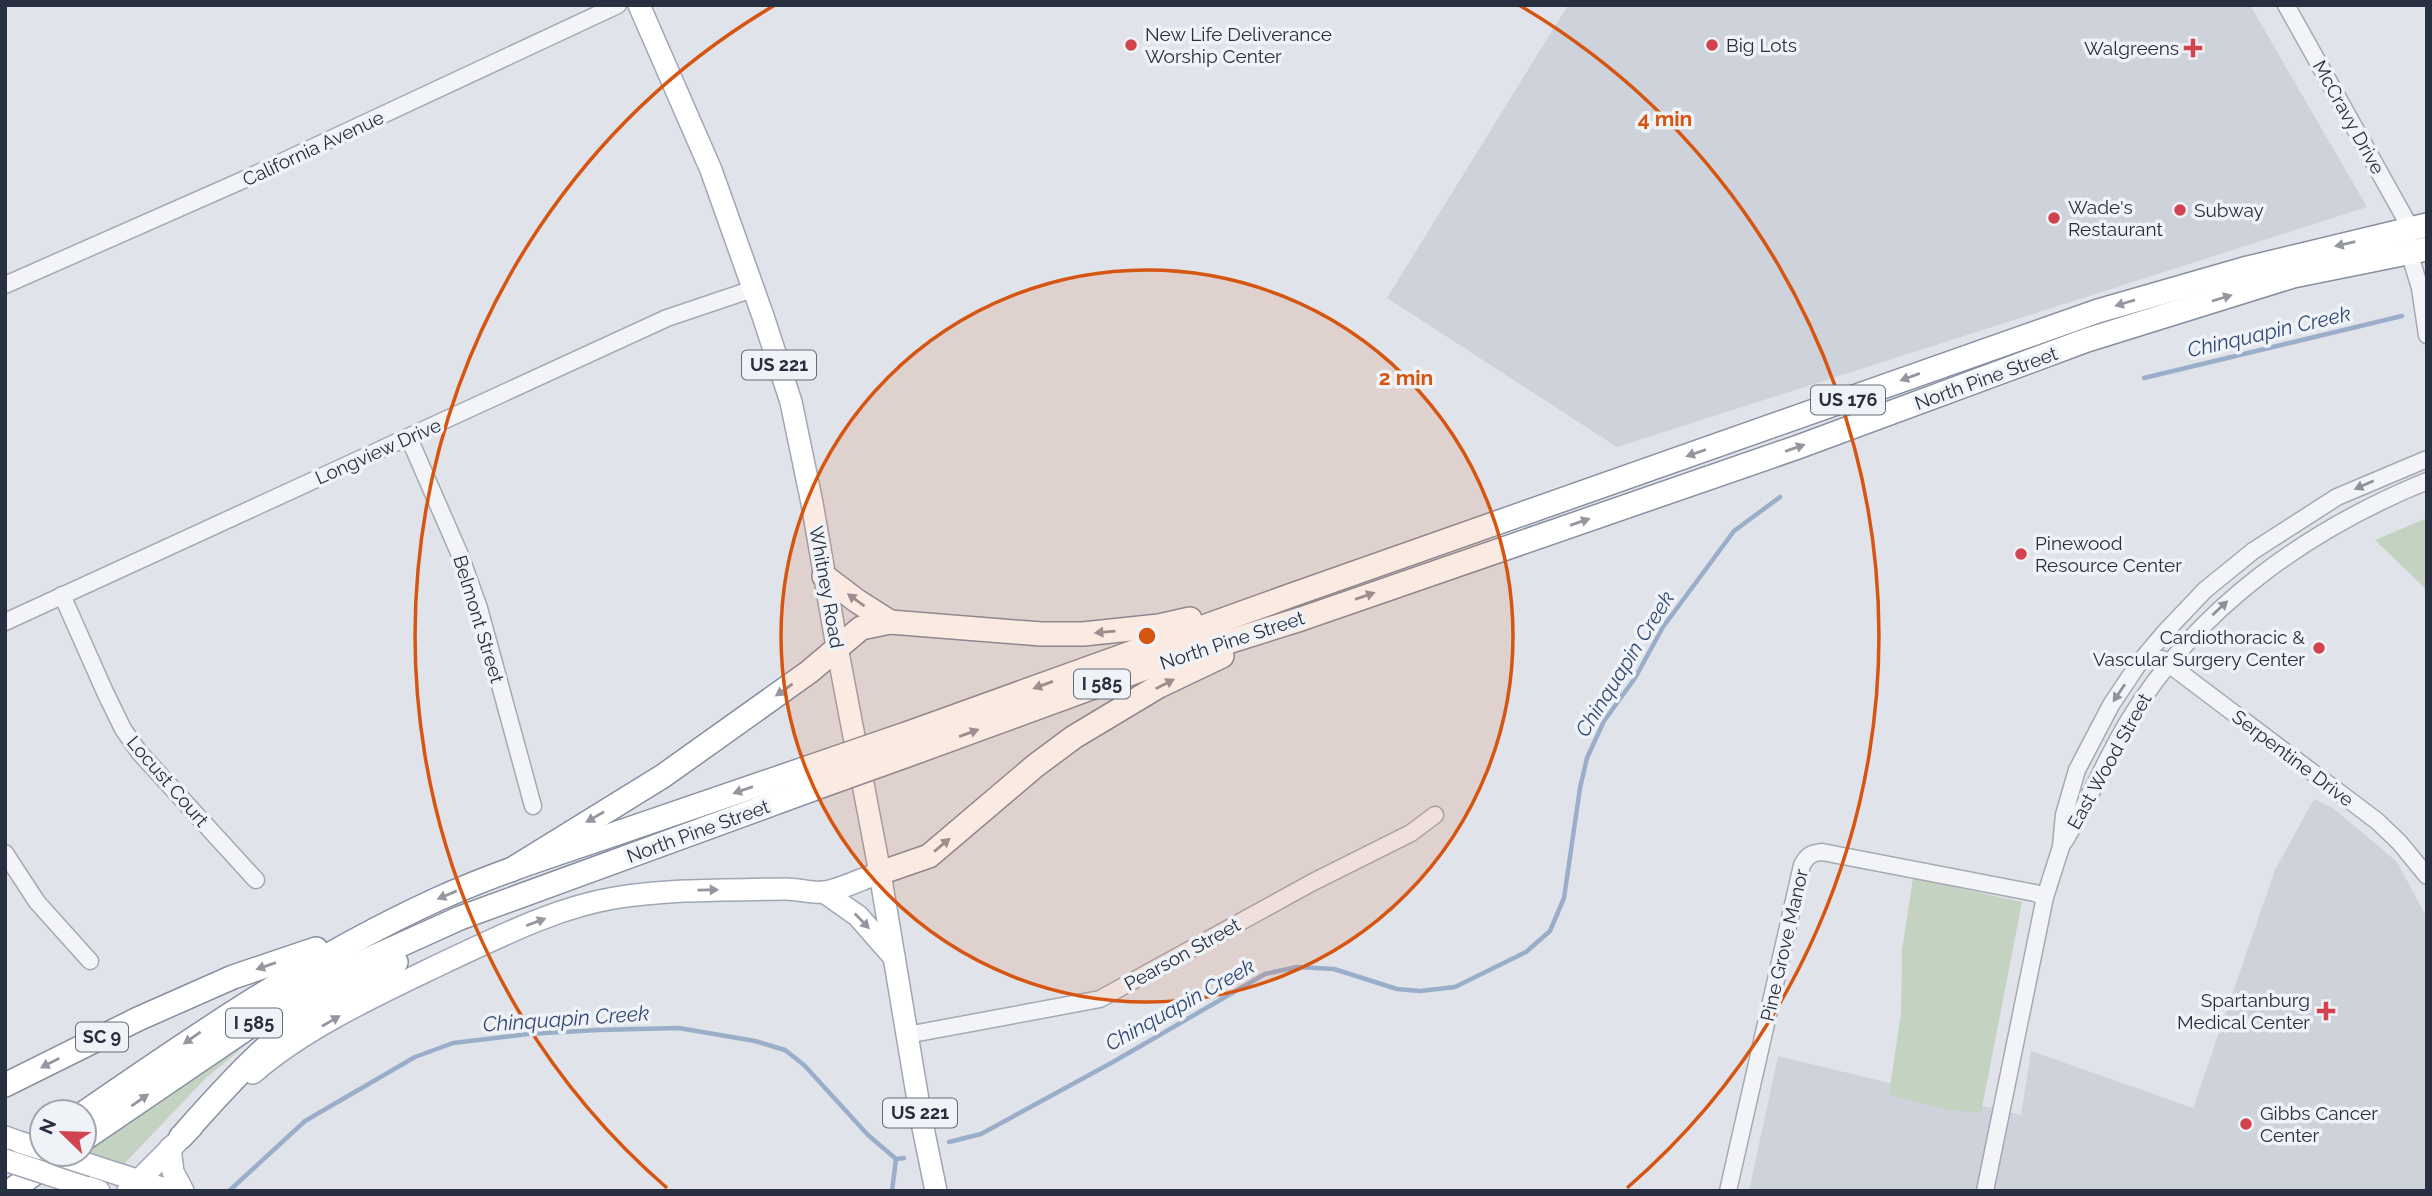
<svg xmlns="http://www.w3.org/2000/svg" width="2432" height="1196" font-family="Raleway,sans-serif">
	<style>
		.built { fill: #ced2db }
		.green { fill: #c4d3c1 }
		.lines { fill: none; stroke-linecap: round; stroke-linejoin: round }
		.stream { stroke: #9aaeca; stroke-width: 4.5 }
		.minor-casing { stroke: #a5a9b3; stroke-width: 19 }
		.major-casing { stroke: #9fa6b5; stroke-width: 24 }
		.highway-casing { stroke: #878fa0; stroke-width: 26 }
		.minor { stroke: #f3f4f7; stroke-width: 16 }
		.major { stroke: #fff; stroke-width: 21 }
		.highway { stroke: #fff; stroke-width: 23 }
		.major-bridge-casing { stroke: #9fa6b5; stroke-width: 24; stroke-linecap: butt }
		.highway-bridge-casing { stroke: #878fa0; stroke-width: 26; stroke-linecap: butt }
		.major-bridge { stroke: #fff; stroke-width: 21 }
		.highway-bridge { stroke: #fff; stroke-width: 23 }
		.oneway { fill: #9497a0 }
		.oneway2 { fill: #8e929c }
		.ring { fill: none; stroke: #d55511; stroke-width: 3.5 }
		.poi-dot { fill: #d0434f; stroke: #eff2f6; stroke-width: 2.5 }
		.labels { text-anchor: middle; stroke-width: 7; stroke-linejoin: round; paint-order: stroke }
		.shield { fill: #eff2f6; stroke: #646a77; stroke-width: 2 }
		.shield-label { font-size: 18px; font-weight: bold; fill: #282f41 }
		.poi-label { font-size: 19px; fill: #282f41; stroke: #eff2f6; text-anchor: start }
		.street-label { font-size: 19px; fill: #282f41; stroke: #eff2f6 }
		.water-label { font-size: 21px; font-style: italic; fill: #324b75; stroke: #eff2f6 }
		.centre { fill: #d55511; stroke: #eff2f6; stroke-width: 3.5 }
		.ring-label { font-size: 21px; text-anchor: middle; font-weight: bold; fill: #d55511; stroke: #eff2f6; stroke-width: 7; stroke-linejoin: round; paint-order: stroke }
	</style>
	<rect width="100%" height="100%" fill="#e0e3e9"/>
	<g class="built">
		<polygon points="1568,5 2250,5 2367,207 1617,447 1387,298"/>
		<polygon points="2314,799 2333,808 2397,862 2427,918 2427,1191 1749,1191 1778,1056 2021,1115 2031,1051 2193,1108 2275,870"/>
	</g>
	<g class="green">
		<polygon points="2427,518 2427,590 2375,540"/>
		<polygon points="1913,878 2022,902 1981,1113 1950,1110 1889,1095 1901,1013 1902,950"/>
		<polygon points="299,1001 206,1078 122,1166 84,1154 84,1143"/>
	</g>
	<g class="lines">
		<g class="stream">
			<polyline points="2144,378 2402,316"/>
			<polyline points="949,1142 981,1134 1113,1062 1265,974 1297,967 1334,969 1397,989 1420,991 1455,987 1526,952 1550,931 1564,898 1580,788 1587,758 1604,721 1635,678 1663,627 1734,531 1780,497"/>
			<polyline points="896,1159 904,1158"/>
			<polyline points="229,1191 305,1121 415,1057 453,1043 528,1034 598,1030 679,1028 755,1041 785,1050 804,1065 868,1135 896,1159"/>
			<polyline points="892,1191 896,1159"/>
		</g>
		<g class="minor-casing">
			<g id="minor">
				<polyline points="2286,5 2411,229"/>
				<polyline points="2410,245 2409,252 2420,288 2427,335"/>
				<polyline points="5,285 243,180 618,5"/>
				<polyline points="409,438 460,555 479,608 533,806"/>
				<polyline points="62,595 105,692 123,729 139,752 256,880"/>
				<polyline points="5,622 667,318 753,289"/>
				<polyline points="2162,659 2377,821 2399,842 2427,876"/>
				<path d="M 2064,842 C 2089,802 2105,759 2129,720 C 2197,608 2307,530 2427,481"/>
				<polyline points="5,853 37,902 90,961"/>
				<polyline points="907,1035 1100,999 1313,882 1411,833 1435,815"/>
				<path d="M 1728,1191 L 1802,865 C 1807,856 1811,853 1822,852 L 2035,893 L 2045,897"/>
				<polyline points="1985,1191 2045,897 2061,847 2064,815 2077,770 2111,705 2139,663 2166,631 2205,590 2253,551 2337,497 2427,459"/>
			</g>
		</g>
		<g class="major-casing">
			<g id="major">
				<polyline points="639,5 711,170 763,316 791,402 812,503 837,647 880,873 921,1118 936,1191"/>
				<polyline points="824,892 858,916 894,957"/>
				<path d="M 253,1073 C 305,1027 383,992 445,962 C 499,937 555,908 614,898 C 669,889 727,890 783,889 C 796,888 812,894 825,892 C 842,889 863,878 880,873"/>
				<polyline points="5,1137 19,1142"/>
				<polyline points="170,1148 173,1172 183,1191"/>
				<polyline points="93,1166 171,1191"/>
				<polyline points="48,1174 99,1191"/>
				<polyline points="128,1191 192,1127"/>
			</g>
		</g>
		<g class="highway-casing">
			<g id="highway">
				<polyline points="824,576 857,601 890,622"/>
				<polyline points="903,735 1292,595 2098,311 2244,269 2427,225"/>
				<polyline points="905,756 1151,666 1301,619 1798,447 2087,340 2293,276 2427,249"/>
				<polyline points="511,870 663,776 809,672 861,628 890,622 1041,634 1083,634 1159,626 1190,619"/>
				<polyline points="880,873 929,856 1035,766 1074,737 1159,686 1222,656"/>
				<polyline points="5,1085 138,1019 233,977 316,949"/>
				<path d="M 84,1113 C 198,1034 311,957 438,899 C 489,876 543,858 597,840 C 667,816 737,792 807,768"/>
				<path d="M 181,1137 C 223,1090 264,1043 317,1007 C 341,990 370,977 396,962"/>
				<polyline points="84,1139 263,1017 334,975 460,918 813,789"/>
				<polyline points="10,1191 62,1154"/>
			</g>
		</g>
		<use href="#minor" class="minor"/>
		<use href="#major" class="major"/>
		<use href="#highway" class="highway"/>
		<g class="major-bridge-casing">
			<g id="major-bridge">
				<polyline points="19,1142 42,1149"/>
				<polyline points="56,1154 93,1166"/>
				<polyline points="5,1160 48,1174"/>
			</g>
		</g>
		<g class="highway-bridge-casing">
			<g id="highway-bridge">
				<polyline points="807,768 903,735"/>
				<polyline points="813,789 905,756"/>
			</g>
		</g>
		<use href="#major-bridge" class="major-bridge"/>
		<use href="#highway-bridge" class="highway-bridge"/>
	</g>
	<defs><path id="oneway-solid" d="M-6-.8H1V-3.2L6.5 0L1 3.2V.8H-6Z" transform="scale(1.75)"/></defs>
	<g class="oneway">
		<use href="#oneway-solid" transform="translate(2345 244) rotate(167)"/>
		<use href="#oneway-solid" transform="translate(2222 298) rotate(-17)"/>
		<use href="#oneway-solid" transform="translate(2125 303) rotate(163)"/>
		<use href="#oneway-solid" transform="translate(1910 377) rotate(160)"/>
		<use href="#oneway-solid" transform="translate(1795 448) rotate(-19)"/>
		<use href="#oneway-solid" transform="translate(1696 453) rotate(161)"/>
		<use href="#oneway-solid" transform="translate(1580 522) rotate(-19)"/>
		<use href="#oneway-solid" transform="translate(1365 596) rotate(-19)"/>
		<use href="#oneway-solid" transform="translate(856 600) rotate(-144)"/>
		<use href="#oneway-solid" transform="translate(1105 632) rotate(175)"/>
		<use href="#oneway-solid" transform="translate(1165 684) rotate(-27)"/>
		<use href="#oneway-solid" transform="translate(1043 685) rotate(160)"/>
		<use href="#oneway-solid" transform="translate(784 690) rotate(145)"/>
		<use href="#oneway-solid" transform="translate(969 733) rotate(-20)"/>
		<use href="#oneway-solid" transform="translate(743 790) rotate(161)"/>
		<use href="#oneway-solid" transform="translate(595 817) rotate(150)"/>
		<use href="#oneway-solid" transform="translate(942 845) rotate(-40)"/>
		<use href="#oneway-solid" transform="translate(708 890) rotate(-1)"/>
		<use href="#oneway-solid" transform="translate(447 895) rotate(157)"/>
		<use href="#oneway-solid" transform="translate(862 921) rotate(46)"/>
		<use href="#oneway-solid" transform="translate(536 922) rotate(-21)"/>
		<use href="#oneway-solid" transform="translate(266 966) rotate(161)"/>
		<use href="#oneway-solid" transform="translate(331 1021) rotate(-30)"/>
		<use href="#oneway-solid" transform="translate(192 1038) rotate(145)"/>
		<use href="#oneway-solid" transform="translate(50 1063) rotate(153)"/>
		<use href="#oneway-solid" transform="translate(140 1100) rotate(-35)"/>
	</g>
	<g class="oneway2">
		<use href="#oneway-solid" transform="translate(2364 485) rotate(156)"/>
		<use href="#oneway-solid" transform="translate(2220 608) rotate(-43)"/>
		<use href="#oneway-solid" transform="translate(2119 693) rotate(124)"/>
	</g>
	<circle cx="1147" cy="636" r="366" fill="#d55511" fill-opacity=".12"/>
	<g class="ring">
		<circle cx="1147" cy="636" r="366"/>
		<path d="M667 1188A732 732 0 0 1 775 5M1519 5A732 732 0 0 1 1627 1188"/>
	</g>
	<g class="poi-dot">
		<circle cx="1131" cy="45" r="7"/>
		<circle cx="1712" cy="45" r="7"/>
		<path d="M2189.5 37.5h7v7h7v7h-7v7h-7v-7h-7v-7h7z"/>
		<circle cx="2180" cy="210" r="7"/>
		<circle cx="2054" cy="218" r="7"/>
		<circle cx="2021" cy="554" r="7"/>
		<circle cx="2319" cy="648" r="7"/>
		<path d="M2322.5 1000.5h7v7h7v7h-7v7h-7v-7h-7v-7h7z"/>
		<circle cx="2246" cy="1124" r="7"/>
	</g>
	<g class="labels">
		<g class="shield">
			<rect x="742" y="350.5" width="74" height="29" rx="5"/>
			<rect x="1811" y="385.5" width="74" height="29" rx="5"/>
			<rect x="1074" y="669.5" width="56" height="29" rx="5"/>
			<rect x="226" y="1008.5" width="56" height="29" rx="5"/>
			<rect x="76" y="1022.5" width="52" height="29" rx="5"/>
			<rect x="883" y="1098.5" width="74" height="29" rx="5"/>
		</g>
		<g class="shield-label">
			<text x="779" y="371">US 221</text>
			<text x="1848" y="406">US 176</text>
			<text x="1102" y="690">I 585</text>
			<text x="254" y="1029">I 585</text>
			<text x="102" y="1043">SC 9</text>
			<text x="920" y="1119">US 221</text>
		</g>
		<g class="poi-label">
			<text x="1145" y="41">New Life Deliverance<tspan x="1145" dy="22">Worship Center</tspan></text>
			<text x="1726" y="52">Big Lots</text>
			<text x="2179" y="55" text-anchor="end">Walgreens</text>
			<text x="2068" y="214">Wade's<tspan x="2068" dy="22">Restaurant</tspan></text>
			<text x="2194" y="217">Subway</text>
			<text x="2035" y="550">Pinewood<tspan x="2035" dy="22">Resource Center</tspan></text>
			<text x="2305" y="644" text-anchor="end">Cardiothoracic &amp;<tspan x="2305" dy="22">Vascular Surgery Center</tspan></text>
			<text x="2310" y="1007" text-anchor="end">Spartanburg<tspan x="2310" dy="22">Medical Center</tspan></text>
			<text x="2260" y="1120">Gibbs Cancer<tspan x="2260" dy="22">Center</tspan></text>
		</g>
		<g class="street-label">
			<text transform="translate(2349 117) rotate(61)" y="7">McCravy Drive</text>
			<text transform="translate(313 148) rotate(-25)" y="7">California Avenue</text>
			<text transform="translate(1986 378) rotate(-20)" y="7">North Pine Street</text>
			<text transform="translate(378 451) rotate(-24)" y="7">Longview Drive</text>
			<text transform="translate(827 587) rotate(80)" y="7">Whitney Road</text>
			<text transform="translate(479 619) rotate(73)" y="7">Belmont Street</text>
			<text transform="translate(1232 640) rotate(-18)" y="7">North Pine Street</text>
			<text transform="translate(2293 758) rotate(37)" y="7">Serpentine Drive</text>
			<text transform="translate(2109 761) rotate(-61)" y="7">East Wood Street</text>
			<text transform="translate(168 781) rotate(49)" y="7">Locust Court</text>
			<text transform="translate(698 831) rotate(-20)" y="7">North Pine Street</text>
			<text transform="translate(1784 945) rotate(-77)" y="7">Pine Grove Manor</text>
			<text transform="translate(1182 954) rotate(-29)" y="7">Pearson Street</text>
		</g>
		<g class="water-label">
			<text transform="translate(2269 332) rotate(-13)" y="7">Chinquapin Creek</text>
			<text transform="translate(1625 664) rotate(-58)" y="7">Chinquapin Creek</text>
			<text transform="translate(1180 1005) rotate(-29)" y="7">Chinquapin Creek</text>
			<text transform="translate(566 1019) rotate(-4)" y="7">Chinquapin Creek</text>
		</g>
	</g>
	<circle cx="1147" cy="636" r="10" class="centre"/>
	<g class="ring-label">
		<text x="1665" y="126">4 min</text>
		<text x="1406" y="385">2 min</text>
	</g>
	<rect width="2432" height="1196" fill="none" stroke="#282f41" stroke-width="14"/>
	<g transform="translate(63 1133) rotate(293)"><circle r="33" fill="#eff2f6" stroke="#9fa4ae" stroke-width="2"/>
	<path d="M0-5L12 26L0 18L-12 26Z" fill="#d0434f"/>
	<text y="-10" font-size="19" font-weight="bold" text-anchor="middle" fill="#282f41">N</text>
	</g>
</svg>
